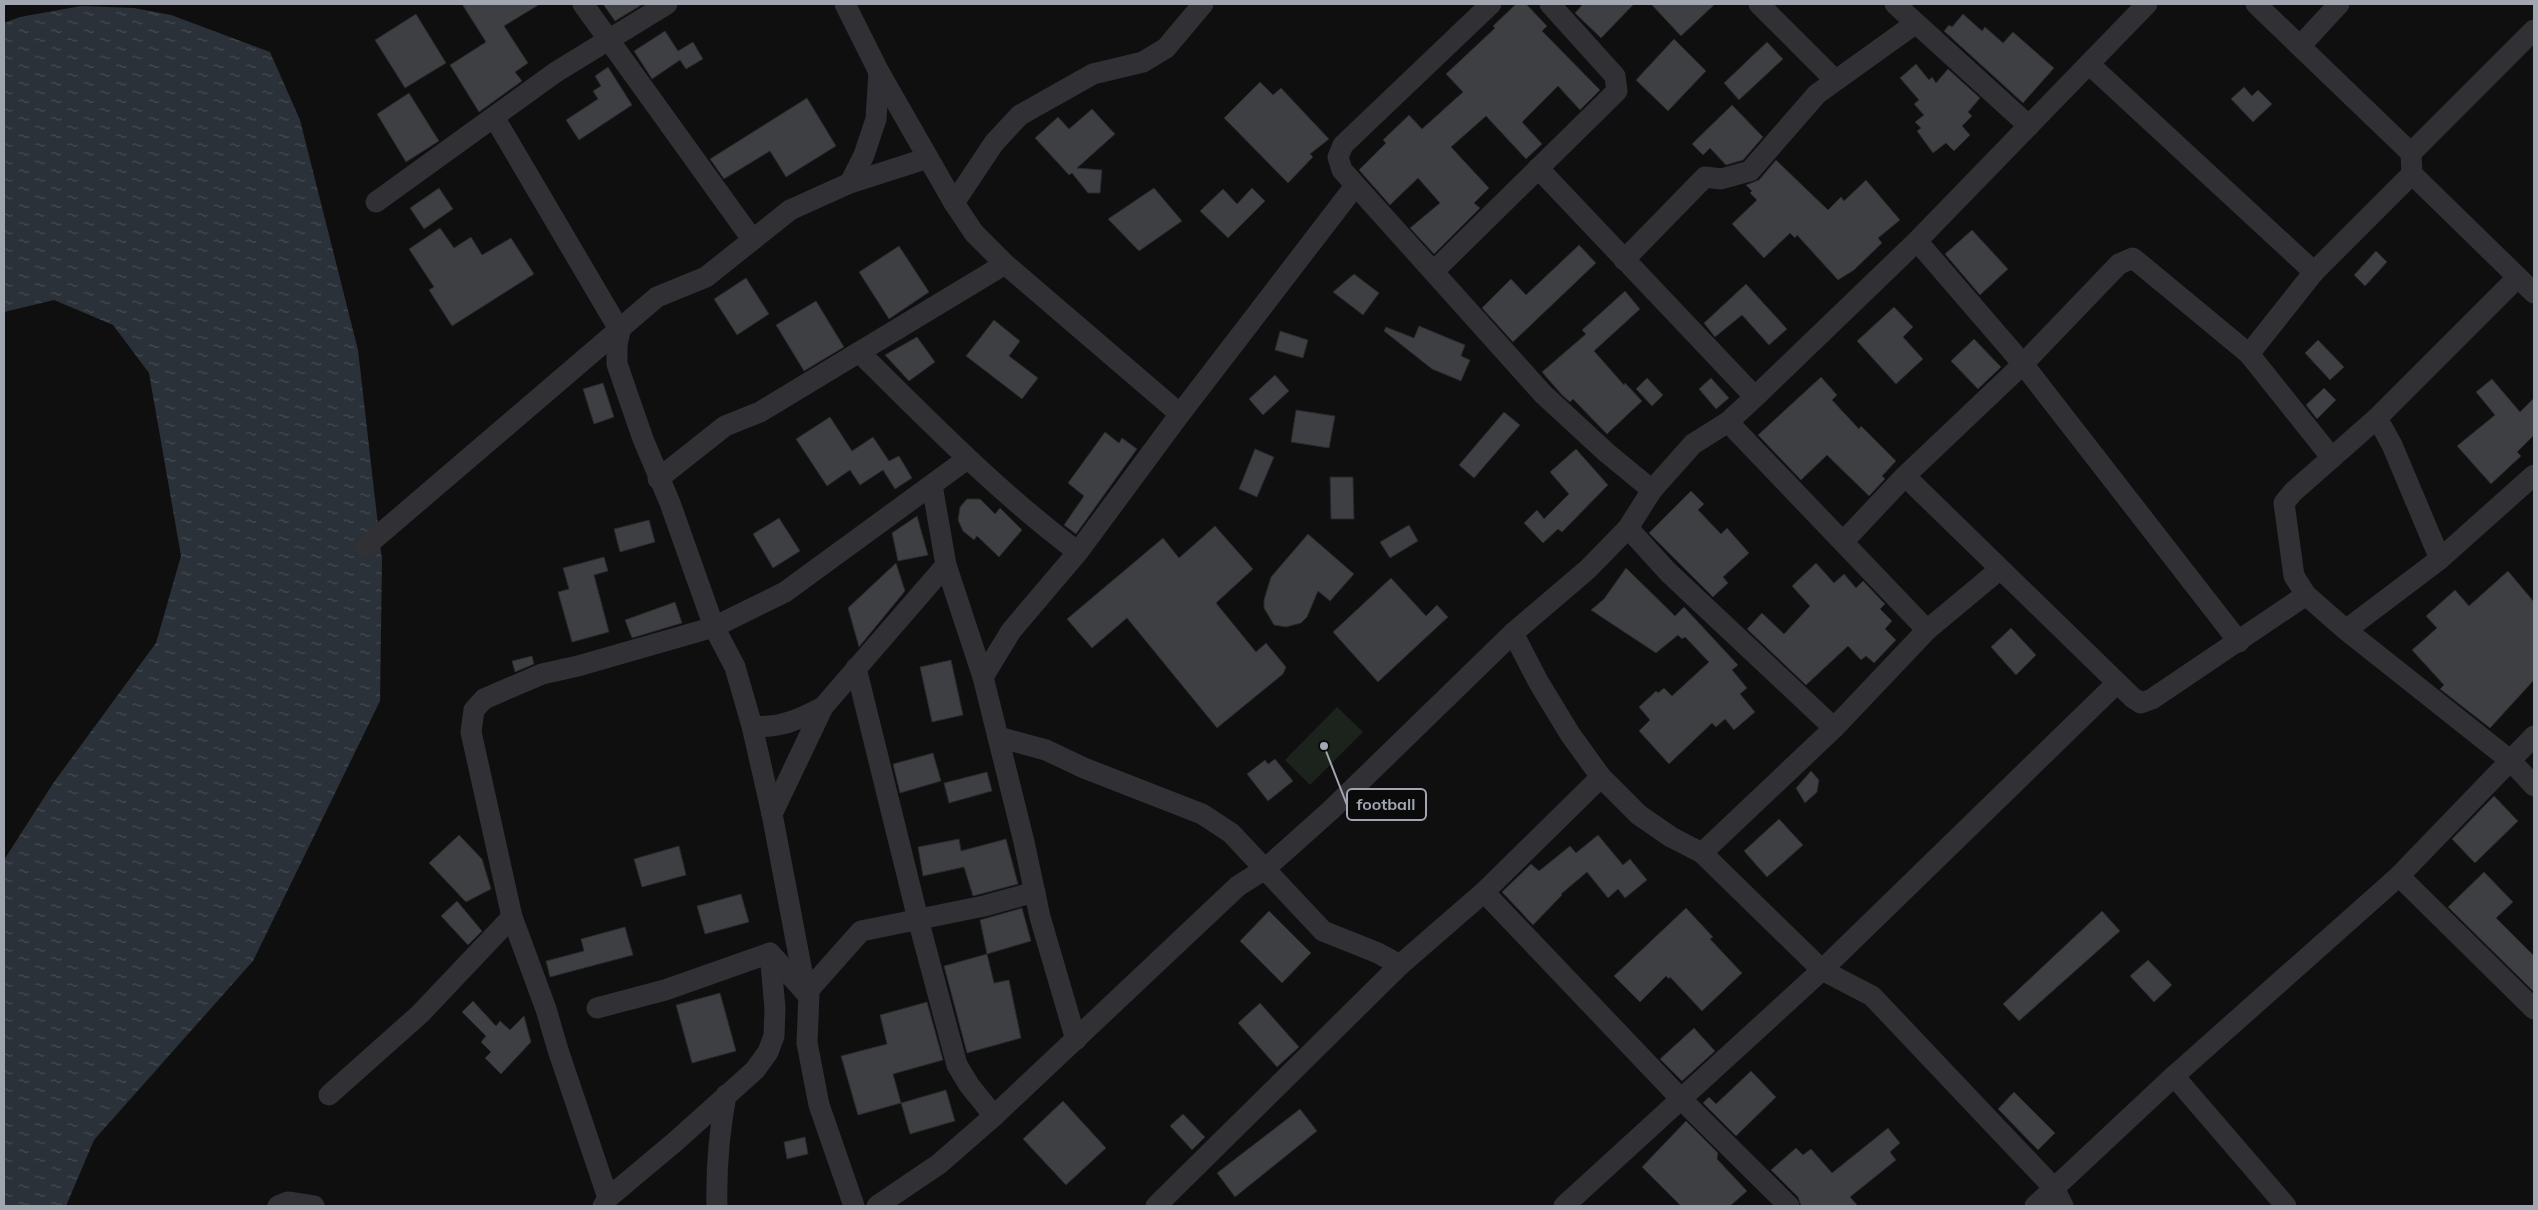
<svg xmlns="http://www.w3.org/2000/svg" width="2538" height="1210" font-family="Mulish,sans-serif">
	<style>
		.pitch { fill: #1c231d }
		.water { fill: url(#water-ripples) }
		.building { fill: #3e3f43; stroke: #29292c }
		.lines { fill: none; stroke-linecap: round; stroke-linejoin: round }
		.minor { stroke: #313135; stroke-width: 21 }
		.leader { fill: none; stroke: #a1a6b0; stroke-width: 2 }
		.callout-dot { fill: #a1a6b0; stroke: #0a0a0b; stroke-width: 2 }
		.callout { fill: #0a0a0b; stroke: #a1a6b0; stroke-width: 2 }
		.callout-label { font-size: 16px; text-anchor: middle; font-weight: bold; fill: #a1a6b0 }
	</style>
	<defs>
		<pattern id="water-ripples" width="26" height="14" patternUnits="userSpaceOnUse" patternTransform="scale(1.25)"><rect width="26" height="14" fill="#2a3138"/><path d="M2 4q2-2 4 0t4 0M15 11q2-2 4 0t4 0" fill="none" stroke="#464c52"/></pattern>
	</defs>
	<rect width="100%" height="100%" fill="#0f0f10"/>
	<polygon class="pitch" points="1337,707 1363,732 1310,785 1285,760"/>
	<polygon class="water" points="81,6 134,8 171,15 270,52 300,120 358,350 382,560 380,701 253,961 94,1140 66,1206 4,1206 4,860 54,782 156,643 181,556 149,373 113,325 54,300 4,312 4,23 20,17"/>
	<g class="building">
		<polygon points="462,4 540,4 504,26 528,63 515,72 522,81 479,112 450,65 486,42"/>
		<polygon points="603,4 643,4 615,21"/>
		<polygon points="1516,4 1526,4 1547,26 1542,31 1600,90 1580,110 1558,86 1522,122 1542,144 1526,159 1486,116 1451,147 1489,188 1474,203 1480,208 1434,254 1410,228 1440,203 1418,178 1390,205 1359,170 1386,143 1383,140 1409,115 1422,129 1463,92 1446,74 1495,28 1493,26"/>
		<polygon points="1583,4 1634,4 1601,38 1575,13"/>
		<polygon points="1651,4 1715,4 1681,36"/>
		<polygon points="416,14 446,63 405,88 375,40"/>
		<polygon points="1963,14 1982,31 1985,27 2003,43 2013,32 2054,68 2023,103 1944,31 1949,25 1952,27"/>
		<polygon points="665,31 678,51 693,42 703,59 686,69 680,60 652,79 634,51"/>
		<polygon points="1674,39 1706,71 1668,111 1636,80"/>
		<polygon points="1767,42 1783,59 1739,100 1724,83"/>
		<polygon points="1916,64 1929,80 1932,77 1936,83 1948,69 1980,98 1968,112 1972,116 1962,126 1970,135 1954,151 1946,143 1933,153 1917,131 1921,128 1915,122 1924,115 1914,104 1919,100 1900,78"/>
		<polygon points="608,67 632,105 579,140 566,120 598,99 593,91 601,86 595,76"/>
		<polygon points="1260,82 1273,95 1281,88 1329,139 1310,154 1313,157 1288,183 1224,118"/>
		<polygon points="2244,87 2252,96 2258,90 2272,104 2253,122 2231,99"/>
		<polygon points="409,93 439,141 406,162 377,114"/>
		<polygon points="807,98 836,146 786,177 770,151 724,179 710,159"/>
		<polygon points="1732,105 1763,137 1743,160 1726,165 1710,148 1703,155 1692,144"/>
		<polygon points="1092,109 1115,134 1077,168 1102,170 1100,193 1088,193 1072,173 1069,175 1035,138 1058,117 1069,129"/>
		<polygon points="1776,160 1828,210 1841,197 1844,201 1866,180 1900,220 1878,238 1882,243 1854,270 1838,280 1797,235 1795,238 1790,233 1764,258 1732,224 1757,200 1750,193 1752,191 1746,185 1759,180"/>
		<polygon points="439,188 453,209 424,229 410,208"/>
		<polygon points="1154,188 1182,221 1139,251 1108,219"/>
		<polygon points="1252,188 1265,201 1228,238 1200,211 1223,189 1237,204"/>
		<polygon points="440,228 454,248 471,237 482,255 511,238 534,274 452,326 429,290 434,287 409,249"/>
		<polygon points="1972,230 2008,269 1980,295 1945,254"/>
		<polygon points="1579,245 1596,263 1513,342 1482,308 1511,279 1526,295"/>
		<polygon points="899,246 929,292 889,319 859,272"/>
		<polygon points="2376,251 2387,262 2365,286 2354,275"/>
		<polygon points="1354,274 1379,293 1363,315 1333,292"/>
		<polygon points="746,278 769,314 737,335 714,299"/>
		<polygon points="1746,284 1787,329 1769,345 1742,315 1715,337 1704,323"/>
		<polygon points="1625,291 1640,309 1594,351 1624,385 1625,383 1642,401 1607,434 1573,399 1570,402 1562,395 1542,372 1586,334 1582,330"/>
		<polygon points="816,301 844,347 804,371 776,325"/>
		<polygon points="1894,307 1913,327 1903,337 1923,359 1896,384 1857,341"/>
		<polygon points="994,320 1020,341 1009,356 1038,378 1022,399 966,356"/>
		<polygon points="1419,326 1465,345 1461,356 1470,360 1461,381 1432,369 1384,331 1386,327 1414,338"/>
		<polygon points="1280,331 1308,340 1303,358 1275,350"/>
		<polygon points="917,337 935,362 909,381 885,355"/>
		<polygon points="1974,339 2001,367 1978,389 1951,361"/>
		<polygon points="2318,340 2344,367 2330,380 2305,353"/>
		<polygon points="1275,375 1289,391 1263,415 1249,399"/>
		<polygon points="1821,377 1837,395 1832,400 1859,429 1861,426 1896,461 1882,476 1885,479 1869,496 1827,455 1801,480 1758,435"/>
		<polygon points="1647,378 1663,395 1652,406 1636,389"/>
		<polygon points="1711,378 1729,398 1716,409 1699,389"/>
		<polygon points="2492,379 2520,412 2534,398 2534,435 2517,452 2521,456 2491,484 2457,446 2495,415 2476,392"/>
		<polygon points="603,383 614,417 594,424 583,389"/>
		<polygon points="2324,388 2336,400 2317,419 2306,405"/>
		<polygon points="1296,410 1335,416 1329,448 1291,442"/>
		<polygon points="1504,412 1520,425 1474,478 1459,465"/>
		<polygon points="830,417 852,451 873,437 889,461 899,456 912,478 895,489 883,470 860,485 850,470 827,486 796,439"/>
		<polygon points="1105,432 1119,443 1122,438 1137,449 1076,534 1064,525 1084,496 1068,483"/>
		<polygon points="1255,449 1274,457 1257,497 1239,489"/>
		<polygon points="1576,449 1608,485 1562,532 1558,529 1543,543 1524,523 1537,510 1544,519 1569,494 1550,472"/>
		<polygon points="1330,477 1353,477 1354,519 1331,519"/>
		<polygon points="1691,491 1704,504 1698,510 1721,534 1727,528 1749,553 1723,577 1728,583 1713,597 1649,533"/>
		<polygon points="967,499 980,499 995,514 1000,508 1022,530 999,557 977,536 974,540 963,531 958,520 960,507"/>
		<polygon points="917,516 928,555 898,561 892,533"/>
		<polygon points="779,518 800,551 773,568 753,534"/>
		<polygon points="649,520 655,542 620,552 614,529"/>
		<polygon points="1409,525 1418,541 1390,558 1380,542"/>
		<polygon points="1215,526 1253,569 1216,603 1256,652 1266,643 1286,667 1283,674 1217,728 1127,618 1092,648 1067,619 1163,538 1179,558"/>
		<polygon points="1308,534 1354,574 1330,601 1318,591 1307,617 1301,623 1286,627 1274,625 1264,608 1264,600 1271,577"/>
		<polygon points="604,557 608,571 594,575 609,632 572,642 558,592 569,589 563,568"/>
		<polygon points="896,563 905,591 859,647 848,608"/>
		<polygon points="1816,563 1834,583 1844,574 1856,588 1863,581 1885,604 1880,609 1892,621 1885,629 1896,640 1874,663 1866,656 1861,660 1848,646 1806,685 1747,629 1762,613 1784,634 1810,606 1792,586"/>
		<polygon points="1626,568 1675,616 1684,607 1738,665 1732,670 1747,688 1740,694 1755,712 1734,730 1725,719 1716,727 1712,723 1669,764 1639,731 1650,720 1639,707 1656,691 1658,693 1664,688 1672,696 1709,662 1685,637 1682,639 1678,635 1656,653 1591,610 1604,599"/>
		<polygon points="2508,571 2534,602 2534,680 2490,728 2440,689 2444,685 2412,650 2437,628 2426,616 2455,590 2469,606"/>
		<polygon points="1391,578 1426,616 1437,605 1448,617 1378,682 1333,632"/>
		<polygon points="675,602 682,623 632,638 625,620"/>
		<polygon points="2011,628 2036,655 2016,675 1991,647"/>
		<polygon points="532,656 534,664 515,672 512,661"/>
		<polygon points="951,660 963,715 932,722 920,667"/>
		<polygon points="933,753 941,781 900,793 893,764"/>
		<polygon points="1275,759 1293,781 1268,801 1247,774 1265,760 1268,764"/>
		<polygon points="1811,771 1819,780 1817,792 1805,803 1796,788"/>
		<polygon points="987,772 992,791 949,803 944,783"/>
		<polygon points="2494,796 2518,821 2475,863 2452,839"/>
		<polygon points="1779,819 1803,845 1767,877 1744,851"/>
		<polygon points="459,835 482,859 491,889 466,902 429,863"/>
		<polygon points="1598,835 1623,865 1630,859 1647,880 1625,898 1618,889 1608,898 1587,872 1561,894 1562,895 1533,925 1502,892 1531,864 1539,871 1570,846 1576,853"/>
		<polygon points="959,839 961,851 1006,839 1018,884 973,896 964,867 923,876 918,847"/>
		<polygon points="679,846 686,875 642,887 634,859"/>
		<polygon points="2484,872 2513,902 2496,918 2534,956 2534,992 2448,907"/>
		<polygon points="741,894 749,922 705,934 697,906"/>
		<polygon points="457,901 482,931 468,945 441,916"/>
		<polygon points="1022,908 1031,941 987,954 980,920"/>
		<polygon points="1686,908 1713,937 1710,939 1742,973 1702,1011 1670,977 1669,979 1666,976 1640,1002 1614,976"/>
		<polygon points="1269,911 1311,953 1282,983 1240,941"/>
		<polygon points="2102,911 2120,931 2019,1021 2003,1004"/>
		<polygon points="625,927 633,955 550,977 546,961 584,951 581,939"/>
		<polygon points="987,954 994,983 1009,980 1021,1038 967,1053 944,966"/>
		<polygon points="2148,960 2172,985 2154,1002 2130,976"/>
		<polygon points="720,993 736,1051 692,1063 676,1005"/>
		<polygon points="473,1001 496,1026 500,1021 510,1030 524,1016 531,1042 501,1074 485,1058 491,1052 481,1042 486,1036 462,1012"/>
		<polygon points="927,1002 943,1060 893,1074 901,1103 858,1115 841,1056 887,1044 880,1015"/>
		<polygon points="1260,1003 1299,1047 1277,1067 1238,1023"/>
		<polygon points="1694,1028 1715,1051 1682,1081 1660,1059"/>
		<polygon points="1751,1071 1776,1097 1736,1136 1703,1103 1709,1097 1716,1104"/>
		<polygon points="946,1090 955,1121 910,1134 901,1103"/>
		<polygon points="2014,1092 2055,1133 2038,1150 1998,1109"/>
		<polygon points="1063,1101 1106,1148 1066,1185 1023,1139"/>
		<polygon points="1300,1109 1317,1131 1235,1197 1217,1173"/>
		<polygon points="1183,1114 1205,1137 1192,1150 1170,1126"/>
		<polygon points="1686,1121 1718,1153 1717,1159 1747,1191 1730,1206 1681,1206 1642,1167"/>
		<polygon points="1888,1128 1900,1143 1890,1152 1896,1160 1850,1197 1858,1206 1801,1206 1798,1197 1771,1170 1796,1148 1803,1155 1811,1149 1832,1173"/>
		<polygon points="805,1137 808,1154 787,1159 784,1142"/>
	</g>
	<g class="lines">
		<g class="minor">
			<polyline points="583,4 752,239"/>
			<polyline points="845,4 879,72 954,203 974,233 1005,264 1180,414"/>
			<polyline points="1491,4 1343,145 1338,157 1342,170 1543,394 1607,453 1652,490"/>
			<polyline points="1759,4 1835,80"/>
			<polyline points="1895,4 2029,126"/>
			<polyline points="2256,4 2411,153 2412,174 2534,293"/>
			<polyline points="2301,45 2339,4"/>
			<polyline points="2089,64 2314,272"/>
			<polyline points="494,117 620,331 617,345 617,364 643,439 670,503 714,627 735,667 752,726 772,814 806,993"/>
			<polyline points="2411,153 2534,30"/>
			<polyline points="1538,168 1755,397"/>
			<polyline points="850,183 864,155 876,119 879,72"/>
			<polyline points="376,202 556,72 667,4"/>
			<polyline points="954,203 994,143 1020,115 1093,74 1143,62 1166,48 1203,4"/>
			<polyline points="1917,241 2023,364 2239,642"/>
			<polyline points="1624,260 1705,177 1721,179 1750,171 1817,94 1916,23"/>
			<polyline points="1434,271 1617,91 1615,76 1550,4"/>
			<polyline points="2517,278 2377,418 2293,492 2284,503 2294,576 2306,595 2346,630 2511,761 2534,786"/>
			<path d="M 860,353 C 930,422 999,493 1078,552"/>
			<polyline points="2249,354 2314,272 2412,174"/>
			<polyline points="2377,418 2392,445 2440,559"/>
			<polyline points="1728,422 1927,630"/>
			<polyline points="1905,476 2133,698 2141,703 2152,699 2306,595"/>
			<polyline points="658,479 725,426 760,412 1005,264"/>
			<polyline points="932,485 946,565 983,677"/>
			<polyline points="1628,528 1668,572 1834,728"/>
			<polyline points="1843,542 1905,476 2023,364 2119,264 2133,258 2249,354 2332,458"/>
			<polyline points="365,547 657,297 706,277 790,210 850,183 928,158"/>
			<polyline points="2346,630 2440,559 2534,475"/>
			<polyline points="1513,633 1539,683 1570,734 1601,777 1639,815 1671,837 1702,853 1822,970 1872,996 2054,1188 2063,1206"/>
			<polyline points="856,668 918,919 957,1065 969,1085 994,1116"/>
			<path d="M 752,726 C 779,729 800,719 823,707"/>
			<polyline points="998,737 1046,750 1084,768 1202,814 1231,833 1323,931 1378,953 1400,965"/>
			<polyline points="772,814 823,707 946,565"/>
			<polyline points="1702,853 1834,728 1927,630 1999,570"/>
			<polyline points="2399,876 2534,1009"/>
			<polyline points="1484,892 1682,1100 1789,1206"/>
			<polyline points="806,993 861,931 984,906 1035,892"/>
			<polyline points="597,1008 665,990 770,953 806,993 809,994 807,1043 819,1105 854,1206"/>
			<polyline points="1076,1040 1040,917 1024,842 983,677 1011,631 1078,552 1180,414 1355,186"/>
			<polyline points="2174,1076 2286,1206"/>
			<polyline points="329,1095 420,1014 512,917"/>
			<polyline points="608,1198 558,1050 546,1009 512,917 471,732 474,710 484,699 542,674 578,666 714,627 785,592 967,459"/>
			<polyline points="278,1206 288,1202 314,1206"/>
			<polyline points="603,1206 608,1198 676,1141 755,1070 768,1052 774,1036 775,1008 770,953"/>
			<path d="M 717,1206 C 716,1168 719,1133 726,1095"/>
			<polyline points="877,1206 939,1164 994,1116 1238,886 1265,869 1331,810 1513,633 1588,569 1628,528 1652,490 1693,444 1728,422 1755,397 1917,241 2147,4"/>
			<polyline points="1156,1206 1400,965 1484,892 1601,777"/>
			<polyline points="1564,1206 1822,970 2117,683"/>
			<polyline points="2035,1206 2174,1076 2399,876 2534,736"/>
		</g>
	</g>
	<path class="leader" d="M1324 746L1347 805"/>
	<circle class="callout-dot" cx="1324" cy="746" r="5"/>
	<rect class="callout" x="1347" y="789" width="79" height="31" rx="5"/>
	<g class="callout-label">
		<text x="1386" y="810">football</text>
	</g>
	<rect width="2538" height="1210" fill="none" stroke="#a1a6b0" stroke-width="10"/>
</svg>
